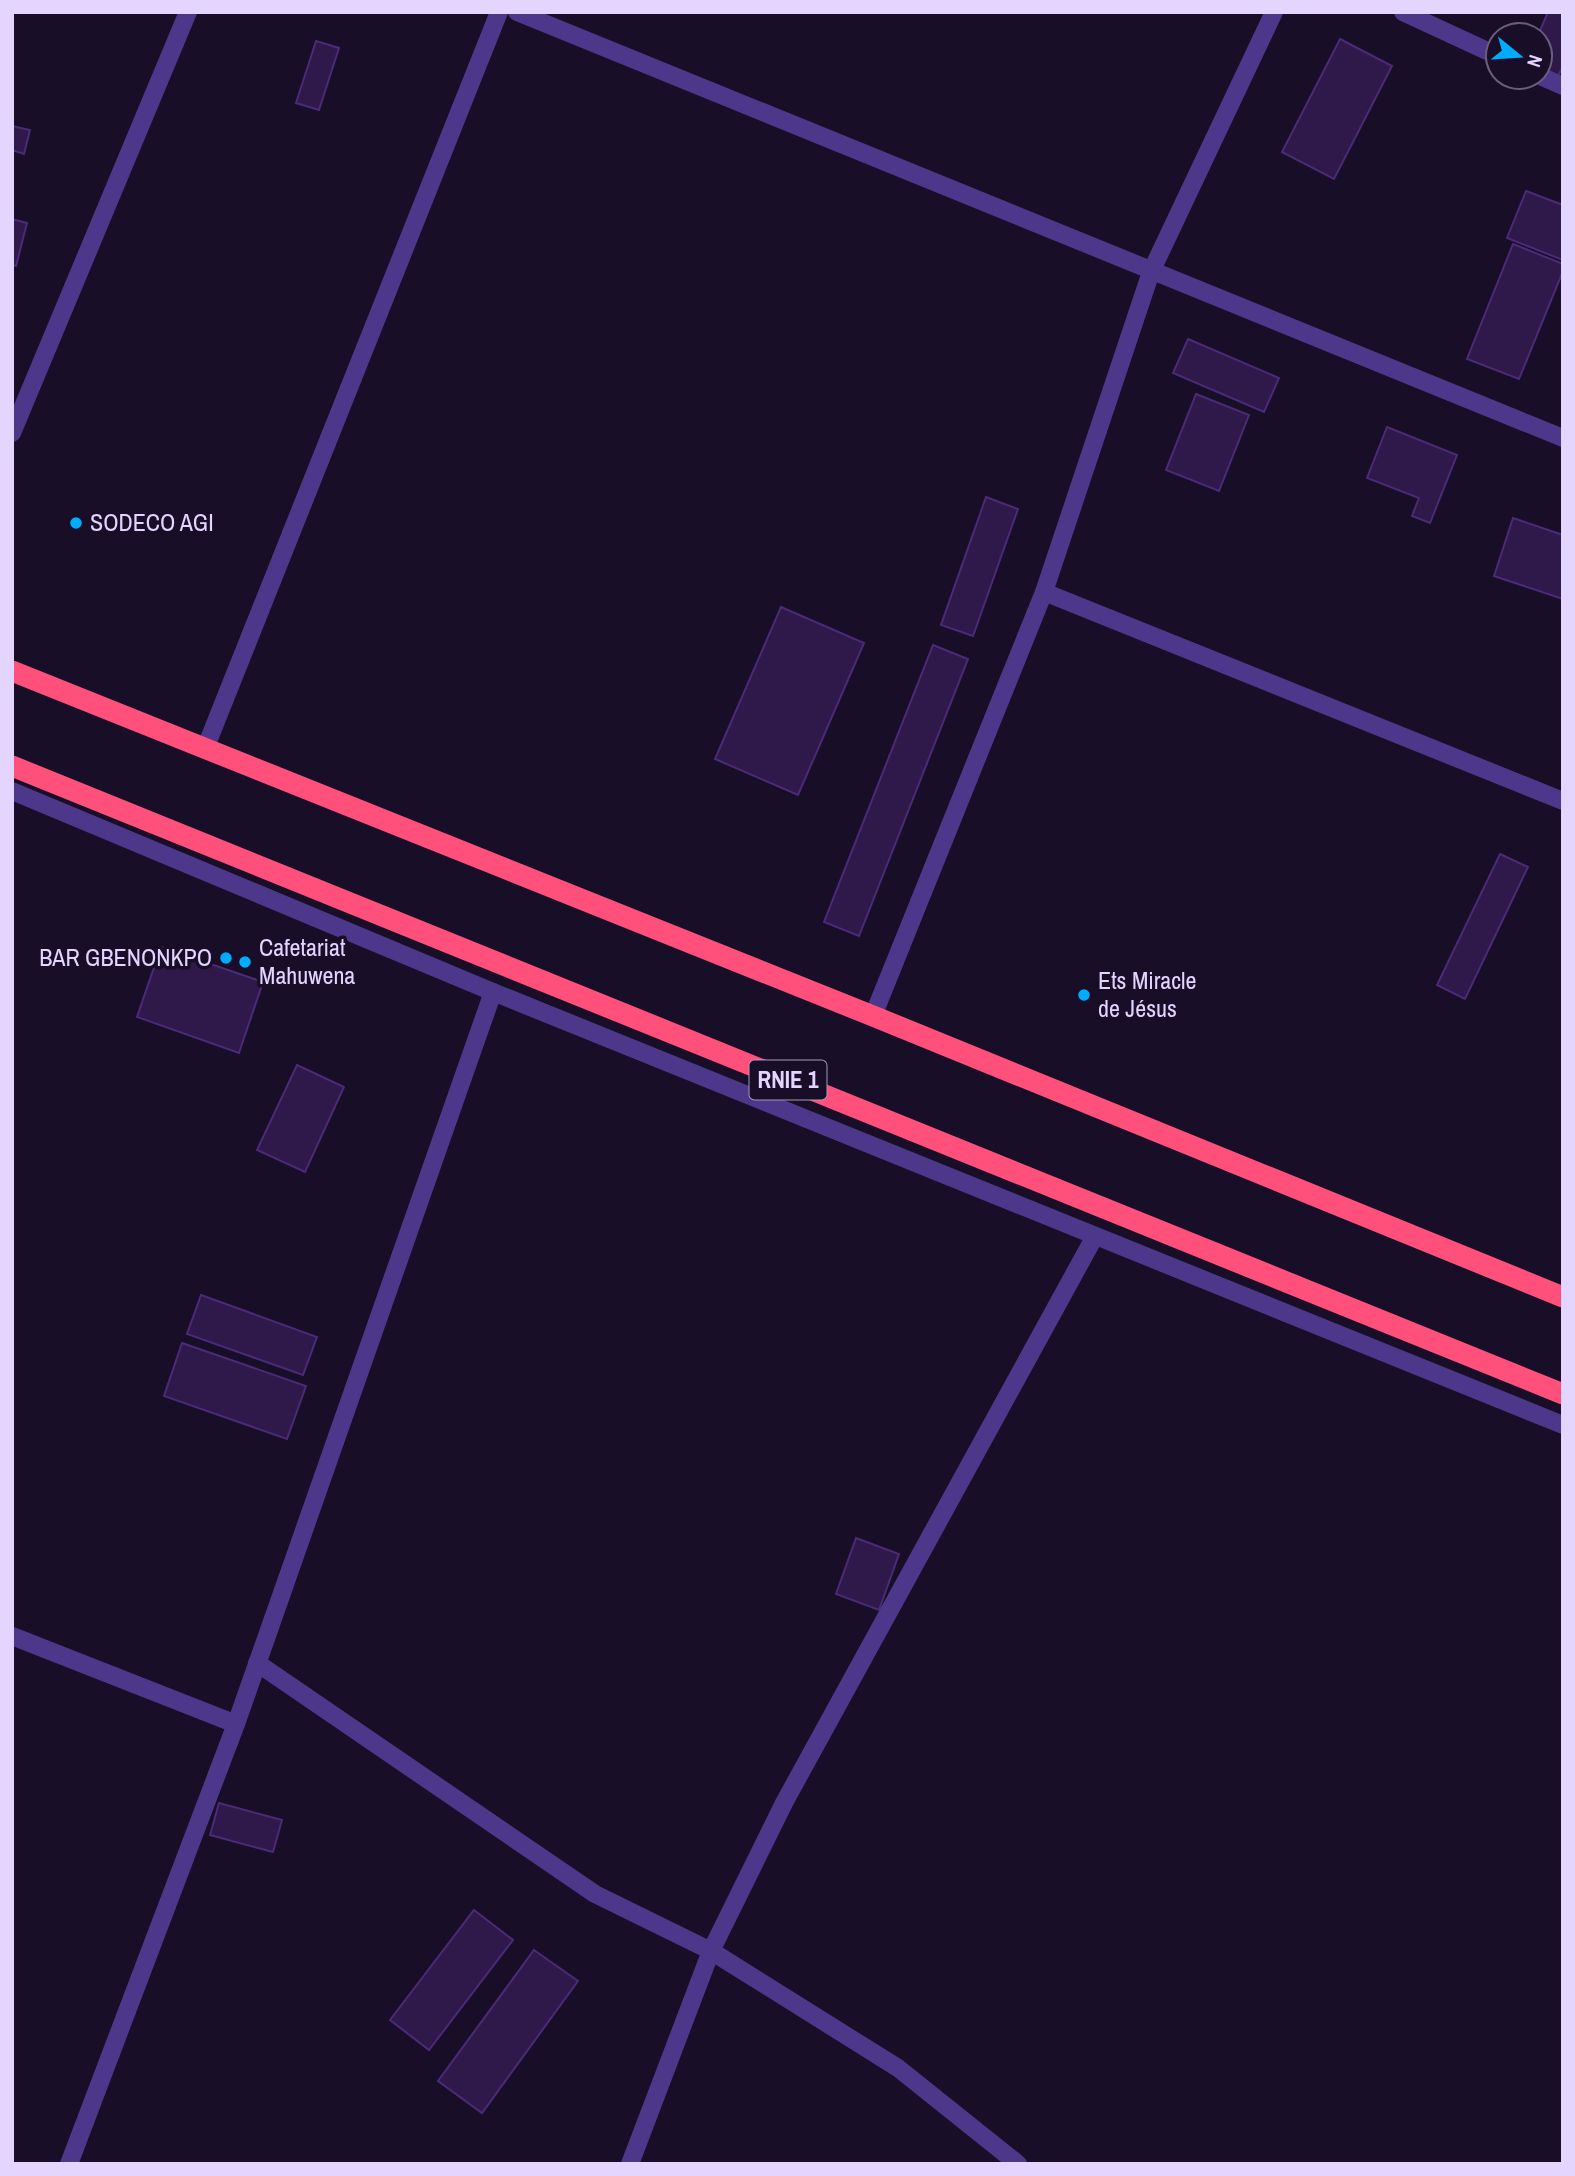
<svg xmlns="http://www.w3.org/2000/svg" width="1575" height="2176" font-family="'Archivo Narrow',sans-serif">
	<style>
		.building { fill: #2e194a; stroke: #4b2a77; stroke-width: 2 }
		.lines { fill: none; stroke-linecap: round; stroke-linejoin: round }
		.minor { stroke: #4d378a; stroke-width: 18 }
		.highway { stroke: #ff507c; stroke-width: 21 }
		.poi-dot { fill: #01acff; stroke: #180e28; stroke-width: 2.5 }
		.labels { text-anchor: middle; stroke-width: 7; stroke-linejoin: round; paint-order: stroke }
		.shield { fill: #180e28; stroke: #a699be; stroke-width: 2 }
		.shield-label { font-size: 23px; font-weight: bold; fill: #e3d5ff }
		.poi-label { font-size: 24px; fill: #e3d5ff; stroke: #180e28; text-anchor: start }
	</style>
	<rect width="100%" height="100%" fill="#180e28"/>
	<g class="building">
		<polygon points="1548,12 1563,12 1563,66 1557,78 1540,70 1540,35 1538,35"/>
		<polygon points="1340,39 1392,66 1334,179 1282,152"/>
		<polygon points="316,41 339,48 319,110 296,103"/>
		<polygon points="12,126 30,130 24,154 12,150"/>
		<polygon points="1526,191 1563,205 1563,260 1507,238"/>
		<polygon points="12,219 27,223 16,266 12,265"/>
		<polygon points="1513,244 1563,264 1563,271 1519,379 1467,359"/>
		<polygon points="1188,339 1279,378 1264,412 1173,373"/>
		<polygon points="1196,394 1249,415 1219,491 1166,470"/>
		<polygon points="1387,427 1457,455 1430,523 1412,516 1419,498 1367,478"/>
		<polygon points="986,497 1018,509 973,636 941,625"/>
		<polygon points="1513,518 1563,535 1563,599 1494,576"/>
		<polygon points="781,607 864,643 798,795 715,759"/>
		<polygon points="933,645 968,659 859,936 824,922"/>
		<polygon points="1500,854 1528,867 1465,999 1437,985"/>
		<polygon points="161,947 263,982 239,1053 137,1017"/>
		<polygon points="297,1065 344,1087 305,1172 257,1150"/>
		<polygon points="201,1295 317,1337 303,1375 187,1334"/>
		<polygon points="182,1343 306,1386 287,1439 164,1396"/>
		<polygon points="856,1538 899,1554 879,1610 836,1594"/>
		<polygon points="219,1803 282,1820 273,1852 210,1835"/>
		<polygon points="474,1910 513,1940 429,2050 390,2020"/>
		<polygon points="534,1950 578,1981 482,2113 438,2081"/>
	</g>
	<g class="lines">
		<g class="minor">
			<polyline points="517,12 1563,438"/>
			<polyline points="1403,12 1498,56"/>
			<polyline points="1540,76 1563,86"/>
			<polyline points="12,433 188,12"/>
			<polyline points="1044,592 1563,801"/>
			<polyline points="205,749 499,12"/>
			<polyline points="12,791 493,992 1563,1425"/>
			<polyline points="873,1016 1044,592 1151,272 1274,12"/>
			<polyline points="12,1636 236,1724"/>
			<polyline points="257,1663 595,1894 711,1951 898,2068 1018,2164"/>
			<polyline points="69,2164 236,1724 493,992"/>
			<polyline points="630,2164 711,1951 784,1803 1095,1236"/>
		</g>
		<g class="highway">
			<polyline points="12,671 873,1016 1563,1297"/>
			<polyline points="12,766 1563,1394"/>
		</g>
	</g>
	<g class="poi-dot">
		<circle cx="76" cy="523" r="7"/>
		<circle cx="226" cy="958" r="7"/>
		<circle cx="245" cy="962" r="7"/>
		<circle cx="1084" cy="995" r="7"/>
	</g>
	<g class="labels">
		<rect class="shield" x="749.5" y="1060.5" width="77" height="39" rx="5"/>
		<g class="shield-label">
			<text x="788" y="1088">RNIE 1</text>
		</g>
		<g class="poi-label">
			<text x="90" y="531">SODECO AGI</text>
			<text x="259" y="956">Cafetariat<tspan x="259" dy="28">Mahuwena</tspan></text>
			<text x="212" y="966" text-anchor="end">BAR GBENONKPO</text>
			<text x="1098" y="989">Ets Miracle<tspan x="1098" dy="28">de Jésus</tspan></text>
		</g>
	</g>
	<rect width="1575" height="2176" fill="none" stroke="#e3d5ff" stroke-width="28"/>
	<g transform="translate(1519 56) rotate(108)"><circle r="33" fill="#180e28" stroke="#695e7e" stroke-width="2"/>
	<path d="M0-5L12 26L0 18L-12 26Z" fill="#01acff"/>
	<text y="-10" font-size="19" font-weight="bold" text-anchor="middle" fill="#e3d5ff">N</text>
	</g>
</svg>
